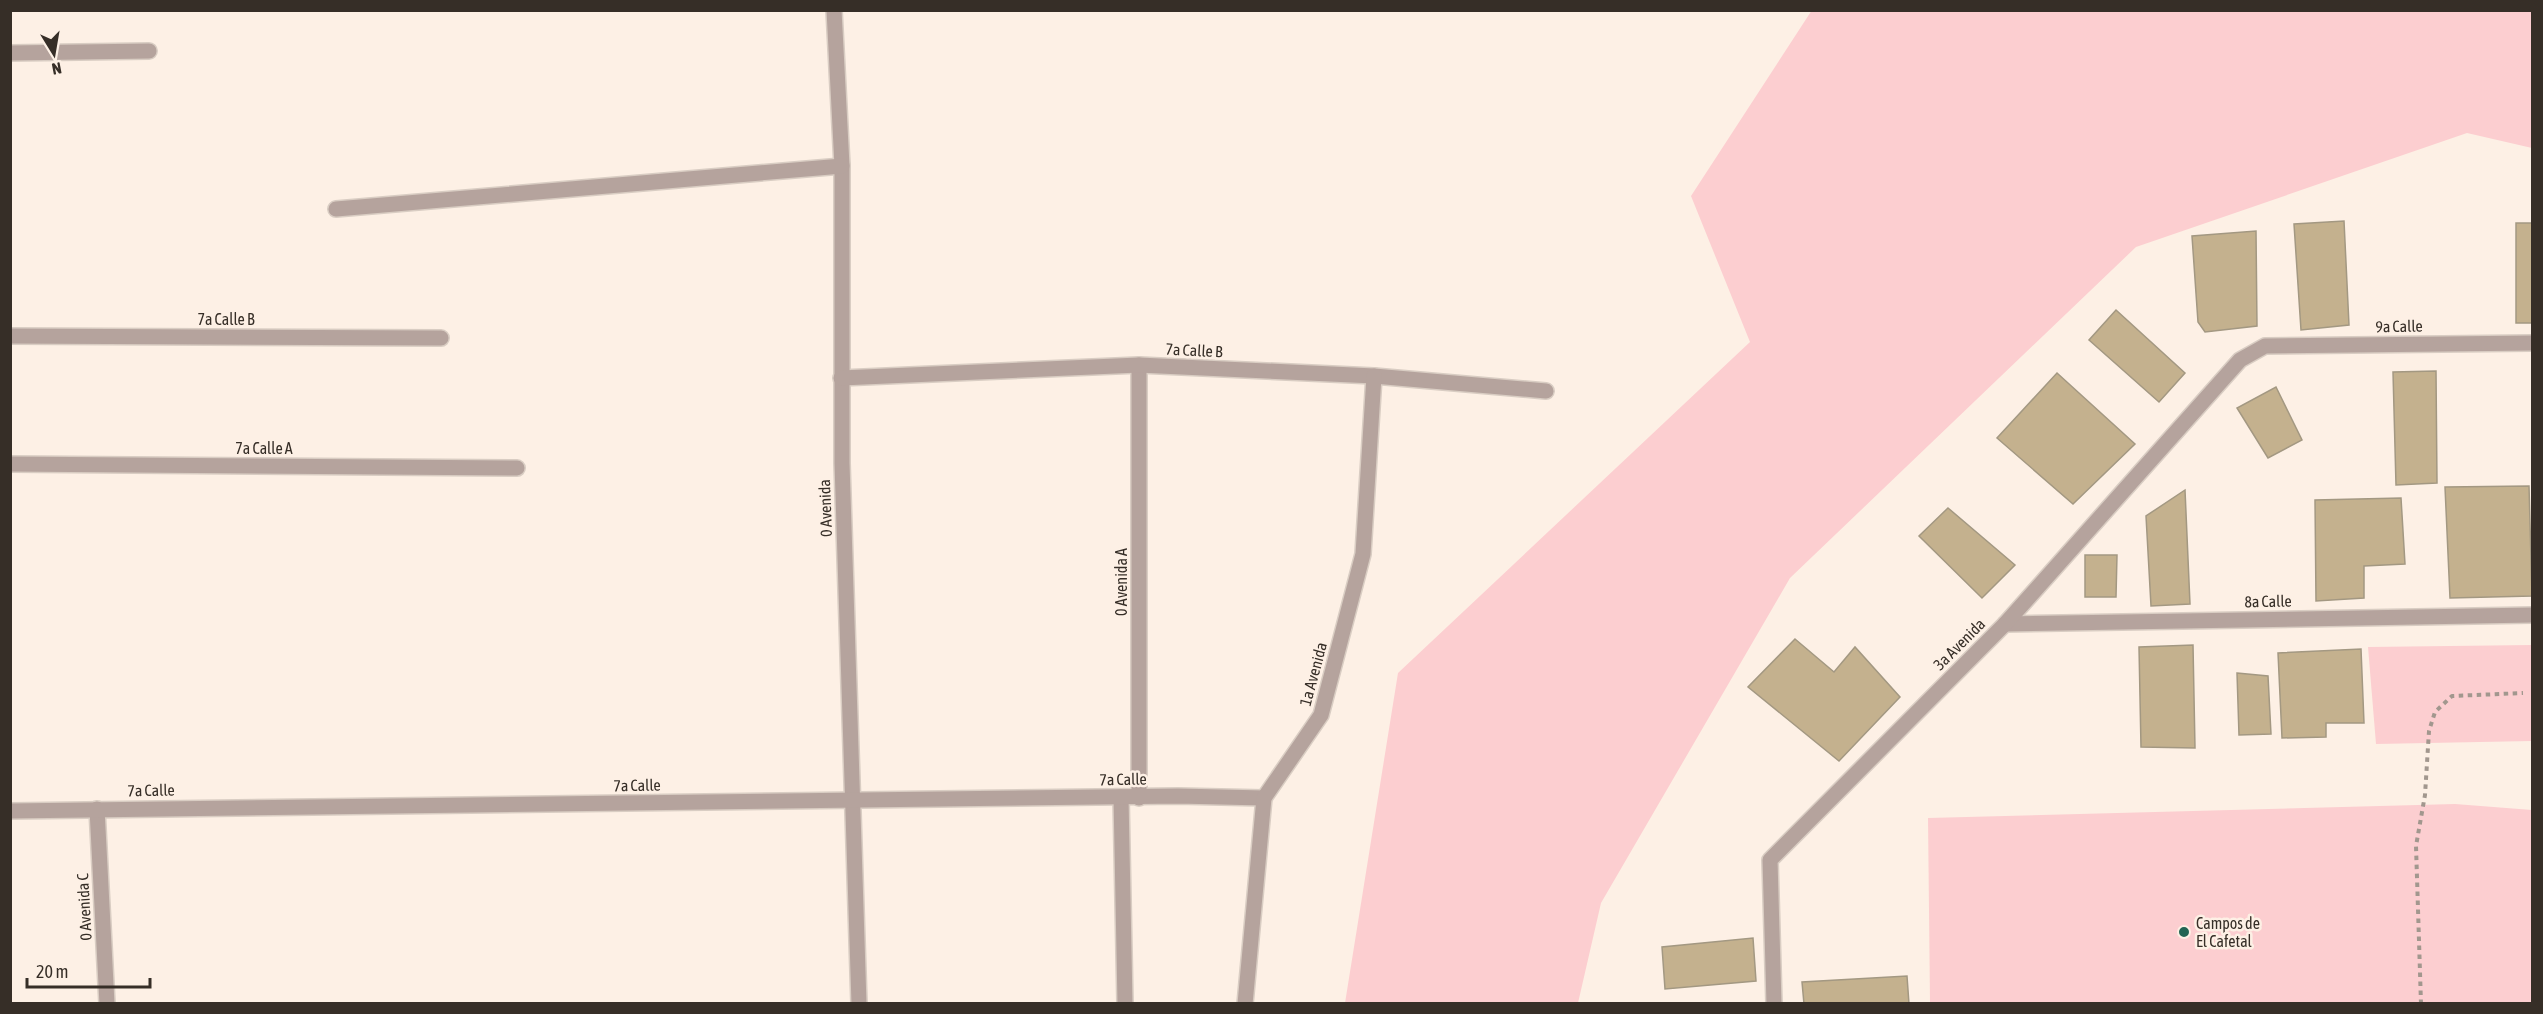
<svg xmlns="http://www.w3.org/2000/svg" width="2543" height="1014" font-family="'Asap Condensed',sans-serif">
	<style>
		.green { fill: #fcced0 }
		.building { fill: #c4b18e; stroke: #a39882; stroke-width: 1.5 }
		.lines { fill: none; stroke-linecap: round; stroke-linejoin: round }
		.street-casing { stroke: #d9cdc3; stroke-width: 18 }
		.path { stroke: #a2978e; stroke-width: 4; stroke-dasharray: 4.5 4.5; stroke-linecap: butt }
		.street { stroke: #b5a39d; stroke-width: 15 }
		.poi-dot { fill: #226453; stroke: #fdf0e5; stroke-width: 2 }
		.labels { text-anchor: middle; stroke-width: 5; stroke-linejoin: round; paint-order: stroke }
		.street-label { font-size: 16px; fill: #362e27; stroke: #fdf0e5 }
		.poi-label { font-size: 16px; fill: #362e27; stroke: #fdf0e5; text-anchor: start }
	</style>
	<rect width="100%" height="100%" fill="#fdf0e5"/>
	<g class="green">
		<polygon points="1812,10 2532,11 2532,148 2467,133 2136,247 1790,578 1601,903 1578,1003 1345,1003 1398,673 1750,342 1691,196"/>
		<polygon points="2532,645 2532,741 2376,744 2368,647"/>
		<polygon points="2455,804 2532,810 2532,1003 1930,1003 1928,818"/>
	</g>
	<g class="building">
		<polygon points="2344,221 2349,325 2301,330 2294,224"/>
		<rect x="2516" y="223" width="16" height="100"/>
		<polygon points="2256,231 2257,326 2205,332 2198,322 2192,236"/>
		<polygon points="2116,310 2185,373 2159,402 2089,340"/>
		<polygon points="2436,371 2437,483 2396,485 2393,372"/>
		<polygon points="2057,373 2135,444 2073,504 1997,438"/>
		<polygon points="2276,387 2302,440 2268,458 2237,408"/>
		<polygon points="2529,486 2532,596 2450,598 2445,487"/>
		<polygon points="2185,490 2190,604 2151,606 2146,516"/>
		<polygon points="2401,498 2405,564 2364,566 2364,598 2316,601 2315,500"/>
		<polygon points="1948,508 2015,565 1982,598 1919,536"/>
		<polygon points="2085,555 2117,555 2116,597 2085,597"/>
		<polygon points="1795,639 1834,672 1855,647 1900,697 1839,761 1748,687"/>
		<polygon points="2193,645 2195,748 2141,747 2139,647"/>
		<polygon points="2361,649 2364,723 2326,723 2326,737 2282,738 2278,653"/>
		<polygon points="2237,673 2268,676 2271,734 2239,735"/>
		<polygon points="1753,938 1756,981 1665,989 1662,947"/>
		<polygon points="1907,976 1909,1004 1804,1004 1802,982"/>
	</g>
	<g class="lines">
		<g class="street-casing">
			<g id="street">
				<polyline points="834,10 842,166 842,463 859,1004"/>
				<polyline points="10,53 149,51"/>
				<polyline points="336,209 842,166"/>
				<polyline points="10,336 441,338"/>
				<polyline points="1139,365 1139,798"/>
				<polyline points="841,378 1139,365 1374,376 1546,391"/>
				<polyline points="10,464 517,468"/>
				<polyline points="2005,624 2532,615"/>
				<polyline points="1121,797 1125,1004"/>
				<polyline points="97,809 107,1004"/>
				<polyline points="10,811 1178,796 1264,798"/>
				<polyline points="1245,1004 1264,798 1321,715 1363,554 1374,376"/>
				<polyline points="1774,1004 1770,860 2005,624 2240,360 2265,346 2532,343"/>
			</g>
		</g>
		<polyline class="path" points="2421,1004 2416,846 2425,795 2429,731 2435,712 2452,696 2523,693"/>
		<use href="#street" class="street"/>
	</g>
	<circle class="poi-dot" cx="2184" cy="932" r="6"/>
	<g class="labels">
		<g class="street-label">
			<text x="226" y="325">7a Calle B</text>
			<text transform="translate(2399 326) rotate(-1)" y="6">9a Calle</text>
			<text transform="translate(1194 350) rotate(3)" y="6">7a Calle B</text>
			<text x="264" y="454">7a Calle A</text>
			<text transform="translate(825 508) rotate(-92)" y="6">0 Avenida</text>
			<text transform="translate(1121 582) rotate(-90)" y="6">0 Avenida A</text>
			<text transform="translate(2268 601) rotate(-1)" y="6">8a Calle</text>
			<text transform="translate(1959 644) rotate(-45)" y="6">3a Avenida</text>
			<text transform="translate(1313 674) rotate(-75)" y="6">1a Avenida</text>
			<text transform="translate(1123 779) rotate(-1)" y="6">7a Calle</text>
			<text transform="translate(637 785) rotate(-1)" y="6">7a Calle</text>
			<text transform="translate(151 790) rotate(-1)" y="6">7a Calle</text>
			<text transform="translate(84 907) rotate(-93)" y="6">0 Avenida C</text>
		</g>
		<g class="poi-label">
			<text x="2196" y="929">Campos de<tspan x="2196" dy="18">El Cafetal</tspan></text>
		</g>
	</g>
	<rect width="2543" height="1014" fill="none" stroke="#362e27" stroke-width="24"/>
	<g transform="translate(54 54) rotate(169)" stroke="#fdf0e5" stroke-width="4.5" paint-order="stroke">
	<path d="M0-4.5L10 22L0 15L-10 22Z" fill="#362e27"/>
	<text y="-9" font-size="16" font-weight="bold" text-anchor="middle" fill="#362e27">N</text>
	</g>
	<path d="M27 978v9h123v-9" fill="none" stroke="#362e27" stroke-width="3"/>
	<text x="36" y="978" font-size="18" fill="#362e27" stroke="#fdf0e5" stroke-width="4.5" paint-order="stroke">20 m</text>
</svg>
